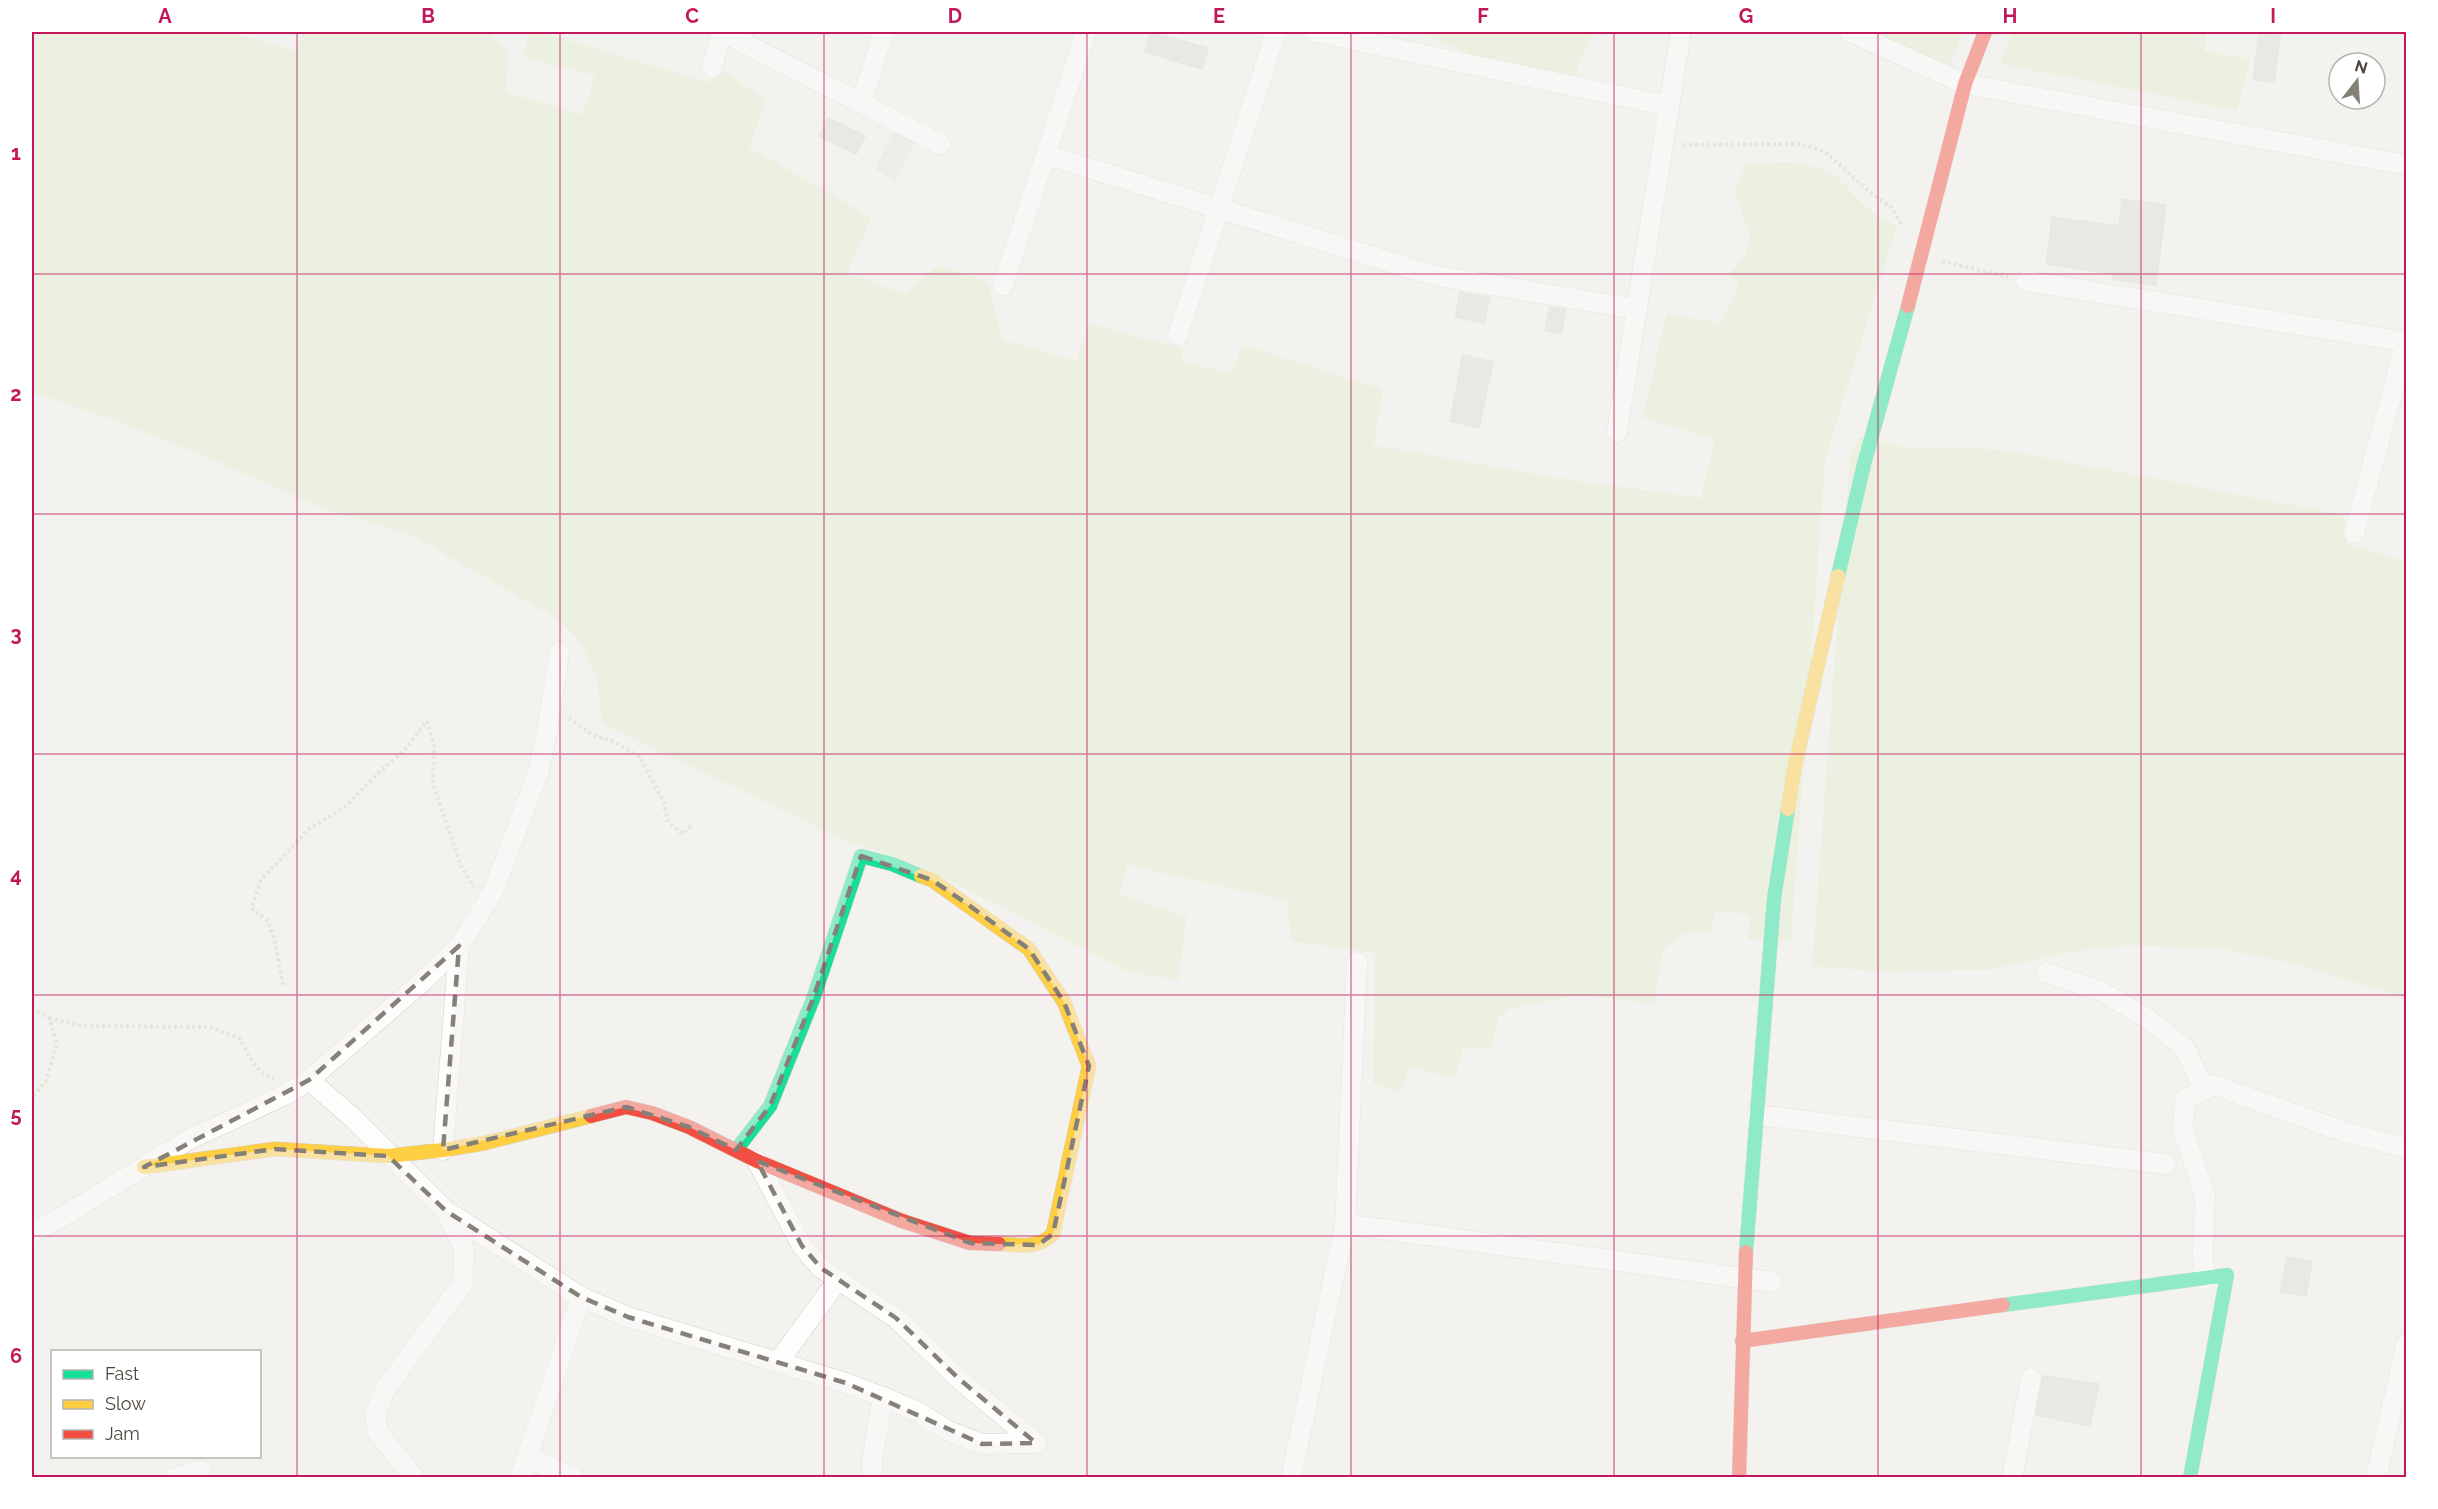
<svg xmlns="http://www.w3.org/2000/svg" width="2438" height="1509" font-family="Raleway,sans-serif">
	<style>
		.residential { fill: #e7e4dc }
		.green { fill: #e1eecf }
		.building { fill: #dedbd6; stroke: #dcd9d4; stroke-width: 1.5 }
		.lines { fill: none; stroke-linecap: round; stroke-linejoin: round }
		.street-casing { stroke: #d2d0cb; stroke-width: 21 }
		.fast-casing { stroke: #d3cfc5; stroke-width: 15 }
		.slow-casing { stroke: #d3cfc5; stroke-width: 15 }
		.jam-casing { stroke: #d3cfc5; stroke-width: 15 }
		.path { stroke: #d3d2cc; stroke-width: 4; stroke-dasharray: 3 3; stroke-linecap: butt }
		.street { stroke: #fdfdfc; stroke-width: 20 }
		.fast { stroke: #16e098; stroke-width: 14 }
		.slow { stroke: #ffcf43; stroke-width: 14 }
		.jam { stroke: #f24e42; stroke-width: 14 }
		.marked { fill: none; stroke: #868178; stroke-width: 4.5; stroke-dasharray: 12 8; stroke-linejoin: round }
		.grid { fill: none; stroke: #c2185b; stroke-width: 1.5; stroke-opacity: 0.55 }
		.neatline { fill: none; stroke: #c2185b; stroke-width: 2 }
		.grid-label { font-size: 20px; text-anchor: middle; font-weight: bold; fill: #c2185b }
	</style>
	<rect width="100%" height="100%" fill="#f4f2ee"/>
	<polygon class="residential" points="895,127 917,137 895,181 875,169"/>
	<g class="green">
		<path d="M 32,32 L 228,32 L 294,50 L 303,32 L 494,32 L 493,38 L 508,51 L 506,92 L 582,115 L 595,76 L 524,57 L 528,32 L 541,32 L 707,82 L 725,72 L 767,100 L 749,147 L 871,217 L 848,273 L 904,294 L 938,265 L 988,282 L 1002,339 L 1076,361 L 1089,324 L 1183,348 L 1181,362 L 1230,373 L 1243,345 L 1383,389 L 1374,445 L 1551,477 L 1701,498 L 1715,439 L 1642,418 L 1667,314 L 1721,323 L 1739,284 L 1729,275 L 1746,254 L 1750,237 L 1734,190 L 1745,166 C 1775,160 1808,159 1835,176 C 1843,181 1849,190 1855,196 C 1867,209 1880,218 1897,225 L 1825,460 L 1791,942 L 1747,939 L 1751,916 L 1716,910 L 1710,933 L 1684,934 L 1663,950 L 1654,1004 L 1581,995 L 1511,1008 L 1499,1017 L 1490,1049 L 1462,1049 L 1456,1078 L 1409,1067 L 1401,1092 L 1373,1084 L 1375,953 L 1292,941 L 1289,924 L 1288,901 L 1127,865 L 1120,894 L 1187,917 L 1178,981 L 1127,971 L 923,867 L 846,841 L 603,724 L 596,677 L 582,644 L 559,620 L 411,535 L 324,509 L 211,459 L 116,421 L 32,392 Z"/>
		<polygon points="1420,32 1594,32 1565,96"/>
		<polygon points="1872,32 1963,32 1948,69"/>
		<polygon points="2012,32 2207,32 2204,51 2250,59 2237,111 2000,64"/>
		<polygon points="1858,438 1917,449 1959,447 2011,451 2344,515 2346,543 2406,562 2406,1002 2393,994 2292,963 2223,949 2126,945 2061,954 1990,970 1874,971 1812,966 1848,479 1850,458"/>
	</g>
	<g class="building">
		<polygon points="1151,32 1208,48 1202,69 1145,52"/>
		<polygon points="2259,32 2281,32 2274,82 2253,80"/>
		<polygon points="828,118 865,136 856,154 819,136"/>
		<polygon points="2122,199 2166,205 2156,285 2112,279 2113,274 2046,264 2052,217 2119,226"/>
		<polygon points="1460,292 1490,297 1484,323 1455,317"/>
		<polygon points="1550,307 1566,309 1561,334 1545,330"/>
		<polygon points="1463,355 1493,362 1479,428 1450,421"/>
		<polygon points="2287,1257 2312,1262 2306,1296 2280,1292"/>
		<polygon points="2043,1376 2099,1384 2090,1426 2036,1415"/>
	</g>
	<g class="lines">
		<g class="street-casing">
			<g id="street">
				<polyline points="723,32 940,144"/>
				<polyline points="1315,32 1669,106"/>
				<polyline points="1850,32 1965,84 2406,165"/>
				<polyline points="712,67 722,32"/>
				<polyline points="861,103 884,32"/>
				<polyline points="1047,155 1432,275 1637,309"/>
				<polyline points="2026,281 2406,342"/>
				<polyline points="1003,285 1086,32"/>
				<polyline points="1178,335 1276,32"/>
				<polyline points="1617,432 1681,32"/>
				<polyline points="2354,533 2406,342"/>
				<polyline points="2047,973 2101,991 2148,1019 2185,1048 2204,1089"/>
				<polyline points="309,1080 353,1118 446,1211 581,1297 628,1317 846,1383 883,1397"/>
				<polyline points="1757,1115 2166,1164"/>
				<polyline points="443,1150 459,946"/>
				<polyline points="757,1161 802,1246 821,1268 896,1318 958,1378 1036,1443"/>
				<polyline points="1345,1224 1772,1282"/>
				<polyline points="32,1232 55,1221 188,1140 287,1094 309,1080 423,981 459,946 493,892 538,773 547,733 559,653"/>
				<polyline points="2205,1279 2203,1256 2205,1196 2183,1130 2185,1099 2214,1085 2345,1132 2406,1148"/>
				<polyline points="778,1362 838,1280"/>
				<polyline points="527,1457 574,1478"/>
				<polyline points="175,1478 201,1470"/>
				<polyline points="414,1478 378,1432 375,1414 386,1388 463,1283 464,1249 447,1213"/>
				<polyline points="520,1478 581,1297"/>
				<polyline points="873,1478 872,1462 883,1397 918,1412 946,1430 982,1444 1036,1443"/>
				<polyline points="1291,1478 1345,1224 1357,962"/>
				<polyline points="2012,1478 2031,1378"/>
				<polyline points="2376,1478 2406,1345"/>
			</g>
		</g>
		<g class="fast-casing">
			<g id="fast">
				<polyline points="1838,576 1864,464 1908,306"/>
				<polyline points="736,1150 770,1106 813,999 861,856 892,864 921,876"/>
				<polyline points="1746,1252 1774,899 1788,809"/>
				<polyline points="2003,1305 2227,1275 2190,1478"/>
			</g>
		</g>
		<g class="slow-casing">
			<g id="slow">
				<polyline points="1788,809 1794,770 1838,576"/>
				<path d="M 921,876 L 932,880 L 1029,949 L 1064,1002 L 1089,1066 L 1053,1234 C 1038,1249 1019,1245 999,1244"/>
				<polyline points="144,1167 275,1149 388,1156 443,1150 485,1143 591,1116"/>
			</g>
		</g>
		<g class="jam-casing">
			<g id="jam">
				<polyline points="1908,306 1965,84 1985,32"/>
				<polyline points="591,1116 626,1107 652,1113 689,1127 757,1161 902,1221 970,1243 999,1244"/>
				<polyline points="1742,1341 2003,1305"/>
				<polyline points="1739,1478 1746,1252"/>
			</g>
		</g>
		<g class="path">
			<polyline points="1683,145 1800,144 1824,151 1872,194 1891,207 1903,227"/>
			<polyline points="1942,261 2008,277"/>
			<polyline points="569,718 593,735 612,741 640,757 664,803 667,820 682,834 692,825"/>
			<polyline points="427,721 434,744 433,784 461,866 474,887"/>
			<polyline points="283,985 275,942 268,921 251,908 261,880 309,829 345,807 376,775 405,750 427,721"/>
			<polyline points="32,1008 49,1018 57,1044 46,1081 32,1097"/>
			<path d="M 49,1018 L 82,1026 L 210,1027 L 240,1039 C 247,1053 257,1075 274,1078"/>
		</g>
		<use href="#street" class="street"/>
		<use href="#fast" class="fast"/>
		<use href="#slow" class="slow"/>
		<use href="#jam" class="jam"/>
	</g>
	<path d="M0 0H2438V1509H0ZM 861,856 L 932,880 L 970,906 L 1029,949 L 1064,1002 L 1089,1066 L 1053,1234 L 1038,1245 L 970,1243 L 757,1161 L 802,1246 L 821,1268 L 896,1318 L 958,1378 L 1036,1443 L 982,1444 L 846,1383 L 628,1317 L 581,1297 L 446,1211 L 388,1156 L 275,1149 L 144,1167 L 309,1080 L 459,946 L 443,1150 L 626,1107 L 689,1127 L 736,1150 L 770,1106 L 813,999 Z" fill="#f4f2ee" fill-opacity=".55" fill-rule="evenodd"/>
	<path class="marked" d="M 861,856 L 932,880 L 970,906 L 1029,949 L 1064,1002 L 1089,1066 L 1053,1234 L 1038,1245 L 970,1243 L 757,1161 L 802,1246 L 821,1268 L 896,1318 L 958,1378 L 1036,1443 L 982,1444 L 846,1383 L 628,1317 L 581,1297 L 446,1211 L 388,1156 L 275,1149 L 144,1167 L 309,1080 L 459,946 L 443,1150 L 626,1107 L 689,1127 L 736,1150 L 770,1106 L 813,999 Z"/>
	<path class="grid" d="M 297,32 L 297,1478M 560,32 L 560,1478M 824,32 L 824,1478M 1087,32 L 1087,1478M 1351,32 L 1351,1478M 1614,32 L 1614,1478M 1878,32 L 1878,1478M 2141,32 L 2141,1478M 32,274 L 2406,274M 32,514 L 2406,514M 32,754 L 2406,754M 32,995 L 2406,995M 32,1236 L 2406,1236"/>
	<rect width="2438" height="1509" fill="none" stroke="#ffffff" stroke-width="66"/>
	<rect x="51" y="1350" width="210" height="108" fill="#ffffff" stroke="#b7b4b0" stroke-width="1.5"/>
	<rect x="63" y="1370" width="30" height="9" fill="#16e098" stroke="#b7b4b0" stroke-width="1.5"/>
	<text x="105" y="1380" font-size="18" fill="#4b4439">Fast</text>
	<rect x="63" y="1400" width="30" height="9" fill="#ffcf43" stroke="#b7b4b0" stroke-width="1.5"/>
	<text x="105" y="1410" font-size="18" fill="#4b4439">Slow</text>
	<rect x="63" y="1430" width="30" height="9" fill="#f24e42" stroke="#b7b4b0" stroke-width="1.5"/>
	<text x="105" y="1440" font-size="18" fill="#4b4439">Jam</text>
	<g transform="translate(2357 81) rotate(17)"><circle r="28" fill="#ffffff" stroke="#b7b4b0" stroke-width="1.5"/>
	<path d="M0-4.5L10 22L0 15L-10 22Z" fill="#868178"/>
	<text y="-9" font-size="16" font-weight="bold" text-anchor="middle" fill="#4b4439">N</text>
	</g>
	<rect x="33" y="33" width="2372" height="1443" class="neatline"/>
	<g class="grid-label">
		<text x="165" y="23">A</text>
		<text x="428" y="23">B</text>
		<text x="692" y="23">C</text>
		<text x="955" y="23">D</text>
		<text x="1219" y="23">E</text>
		<text x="1483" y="23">F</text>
		<text x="1746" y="23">G</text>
		<text x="2010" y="23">H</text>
		<text x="2273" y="23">I</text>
		<text x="16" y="160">1</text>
		<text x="16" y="401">2</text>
		<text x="16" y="641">3</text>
		<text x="16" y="882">4</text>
		<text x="16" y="1122">5</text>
		<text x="16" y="1363">6</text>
	</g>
</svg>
